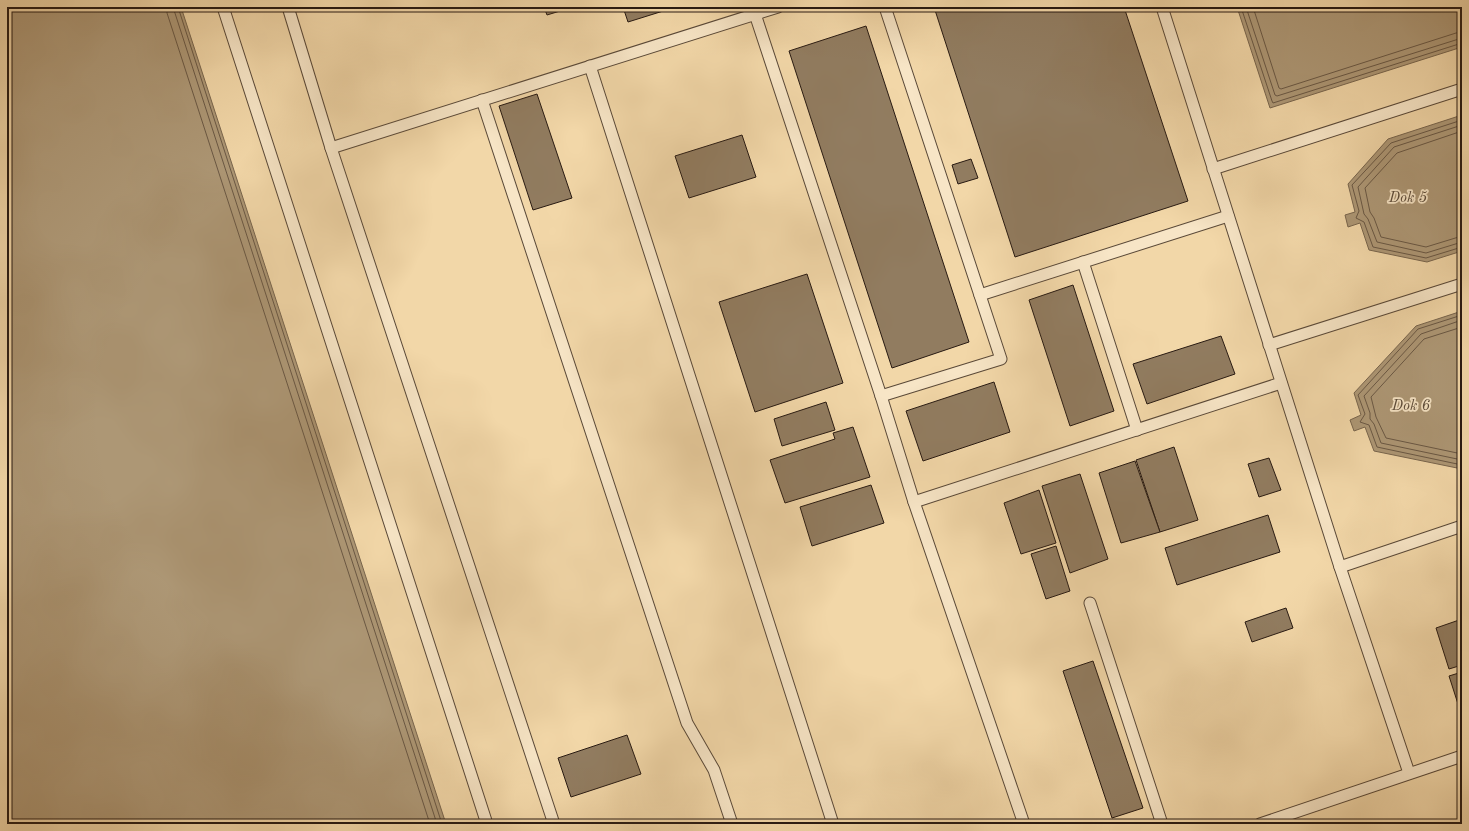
<svg xmlns="http://www.w3.org/2000/svg" width="1469" height="831" font-family="'Old Standard TT',serif">
	<style>
		.water { fill: #ad9775; stroke: #78654d }
		.lines { fill: none; stroke-linecap: round; stroke-linejoin: round }
		.shore { stroke: #6a5844; stroke-width: 1 }
		.building { fill: #917c60; stroke: #281a12 }
		.service-casing { stroke: #5a4938; stroke-width: 13 }
		.service { stroke: #f7e5c6; stroke-width: 11 }
		.labels { text-anchor: middle; stroke-width: 3.5; stroke-linejoin: round; paint-order: stroke }
		.water-label { font-size: 15px; font-style: italic; fill: #5d4c3a; stroke: #f7e5c6 }
	</style>
	<rect width="100%" height="100%" fill="#f2d7a8"/>
	<filter id="stains"><feTurbulence type="fractalNoise" baseFrequency=".005" numOctaves="4"/><feColorMatrix values="0 0 0 0 .2 0 0 0 0 .09 0 0 0 0 .02 0 0 0 .5 -.17"/></filter>
	<radialGradient id="worn" r=".72"><stop offset=".6" stop-color="#630" stop-opacity="0"/><stop offset="1" stop-color="#630" stop-opacity=".3"/></radialGradient>
	<g class="water">
		<polygon points="7,7 181,7 446,824 7,824"/>
		<polygon points="1237,7 1462,7 1462,47 1270,108"/>
		<polygon points="1462,115 1462,251 1427,262 1369,250 1360,223 1348,227 1345,215 1355,212 1348,184 1388,139"/>
		<polygon points="1462,311 1462,469 1374,451 1365,427 1354,431 1350,420 1361,415 1354,393 1416,326"/>
	</g>
	<g class="lines">
		<g class="shore">
			<polyline points="167,7 167,13 430,824"/>
			<polyline points="173,7 437,824"/>
			<polyline points="178,7 442,824"/>
			<polyline points="1241,7 1272,101 1273,103 1462,43"/>
			<polyline points="1246,7 1275,95 1277,96 1462,38"/>
			<polyline points="1253,7 1279,88 1281,89 1456,33 1462,32"/>
			<polyline points="1462,120 1391,143 1352,185 1359,211 1356,218 1364,222 1373,247 1426,258 1462,247"/>
			<polyline points="1462,125 1394,147 1358,187 1364,214 1368,219 1377,242 1426,253 1462,242"/>
			<polyline points="1462,131 1397,153 1365,188 1370,212 1374,218 1381,237 1426,247 1462,236"/>
			<polyline points="1462,315 1418,329 1358,395 1365,414 1360,422 1369,425 1377,447 1462,465"/>
			<polyline points="1462,320 1421,334 1364,396 1370,413 1370,419 1374,424 1381,443 1462,460"/>
			<polyline points="1462,327 1424,339 1371,397 1376,417 1386,438 1462,454"/>
		</g>
	</g>
	<g class="building">
		<polygon points="544,7 573,7 547,15"/>
		<polygon points="623,7 676,7 628,22"/>
		<polygon points="934,7 1124,7 1188,201 1015,257"/>
		<polygon points="866,26 969,342 892,368 789,51"/>
		<polygon points="537,94 572,198 533,210 499,106"/>
		<polygon points="742,135 756,177 689,198 675,156"/>
		<polygon points="971,159 978,178 958,184 952,165"/>
		<polygon points="807,274 843,383 755,412 719,302"/>
		<polygon points="1073,285 1114,411 1070,426 1029,300"/>
		<polygon points="1221,336 1235,374 1147,404 1133,364"/>
		<polygon points="994,382 1010,432 923,461 906,411"/>
		<polygon points="826,402 835,430 782,446 774,419"/>
		<polygon points="853,427 870,477 785,503 770,460 835,439 833,433"/>
		<polygon points="1174,447 1198,520 1160,532 1136,460"/>
		<polygon points="1269,458 1281,490 1259,497 1248,464"/>
		<polygon points="1135,461 1160,532 1121,543 1099,473"/>
		<polygon points="1080,474 1108,559 1070,573 1042,486"/>
		<polygon points="871,485 884,523 812,546 800,507"/>
		<polygon points="1039,490 1056,543 1021,554 1004,503"/>
		<polygon points="1268,515 1280,552 1177,585 1165,548"/>
		<polygon points="1056,546 1070,591 1046,599 1031,554"/>
		<polygon points="1286,608 1293,628 1252,642 1245,622"/>
		<polygon points="1462,619 1462,665 1449,669 1436,628"/>
		<polygon points="1093,661 1143,808 1112,818 1063,671"/>
		<polygon points="1462,672 1462,703 1458,704 1449,676"/>
		<polygon points="627,735 641,774 571,797 558,758"/>
	</g>
	<g class="lines">
		<g class="service-casing">
			<g id="service">
				<polyline points="223,7 487,824"/>
				<polyline points="288,7 331,148 554,824"/>
				<polyline points="1162,7 1340,567 1409,773"/>
				<polyline points="755,14 881,396 914,502 1024,824"/>
				<polyline points="590,66 833,824"/>
				<polyline points="482,100 687,723 714,770 732,824"/>
				<polyline points="331,148 778,7"/>
				<polyline points="1213,169 1462,89"/>
				<polyline points="1083,262 1137,430"/>
				<polyline points="980,295 1228,216"/>
				<polyline points="1269,345 1462,284"/>
				<polyline points="881,396 1001,359 885,7"/>
				<polyline points="914,502 1281,383"/>
				<polyline points="1340,567 1462,526"/>
				<polyline points="1090,603 1162,824"/>
				<polyline points="1260,824 1462,756"/>
			</g>
		</g>
		<use href="#service" class="service"/>
	</g>
	<g class="labels">
		<g class="water-label">
			<text x="1408" y="202">Dok 5</text>
			<text x="1411" y="410">Dok 6</text>
		</g>
	</g>
	<rect width="1469" height="831" fill="none" stroke="#f2d7a8" stroke-width="24"/>
	<rect x="8" y="8" width="1453" height="815" fill="none" stroke="#281a12" stroke-width="2"/>
	<rect x="12" y="12" width="1445" height="807" fill="none" stroke="#281a12"/>
	<rect width="100%" height="100%" filter="url(#stains)"/>
	<rect width="100%" height="100%" fill="url(#worn)"/>
</svg>
